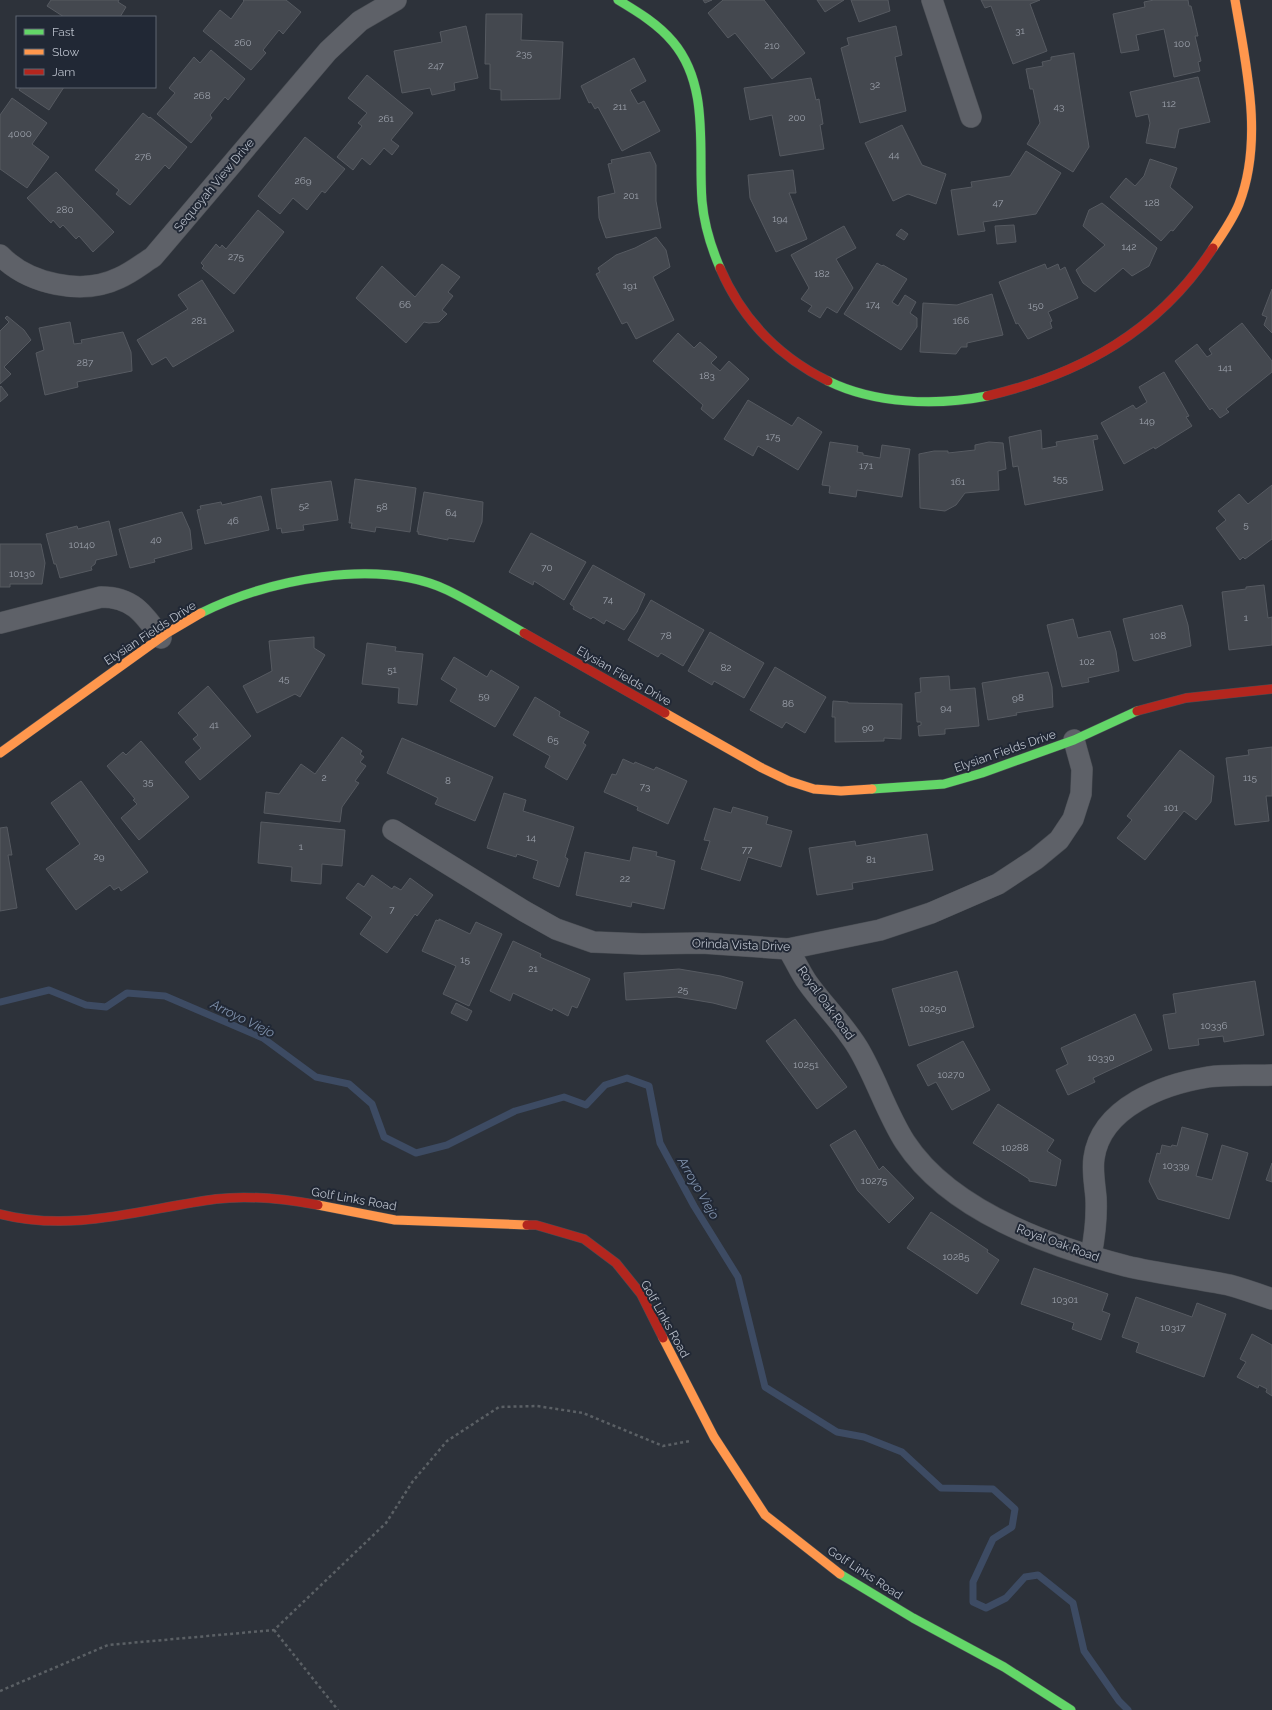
<svg xmlns="http://www.w3.org/2000/svg" width="1272" height="1710" font-family="Raleway,sans-serif">
	<style>
		.lines { fill: none; stroke-linecap: round; stroke-linejoin: round }
		.stream { stroke: #3d4b63; stroke-width: 7 }
		.building { fill: #44484f; stroke: #565a61 }
		.street-casing { stroke: #494d53; stroke-width: 22 }
		.fast-casing { stroke: #494d53; stroke-width: 10 }
		.slow-casing { stroke: #494d53; stroke-width: 10 }
		.jam-casing { stroke: #494d53; stroke-width: 10 }
		.path { stroke: #5b6065; stroke-width: 2.5; stroke-dasharray: 3 3; stroke-linecap: butt }
		.street { stroke: #5e6168; stroke-width: 21 }
		.fast { stroke: #63d668; stroke-width: 9 }
		.slow { stroke: #ff974d; stroke-width: 9 }
		.jam { stroke: #b3261e; stroke-width: 9 }
		.labels { text-anchor: middle; stroke-width: 4; stroke-linejoin: round; paint-order: stroke }
		.number-label { font-size: 10px; fill: #9ca1ab }
		.street-label { font-size: 12px; fill: #b9bfca; stroke: #212835 }
		.water-label { font-size: 13px; font-style: italic; fill: #8294af; stroke: #212835 }
	</style>
	<rect width="100%" height="100%" fill="#2d323a"/>
	<g class="lines">
		<polyline class="stream" points="0,1002 49,990 86,1005 106,1007 127,993 165,996 263,1038 316,1077 349,1084 372,1104 384,1137 416,1153 447,1145 515,1111 564,1097 586,1105 605,1085 627,1078 649,1086 660,1143 694,1206 738,1277 765,1387 837,1432 864,1437 902,1452 941,1488 993,1489 1015,1509 1012,1527 993,1539 973,1582 973,1602 986,1608 1006,1598 1025,1577 1038,1575 1073,1603 1084,1651 1119,1701 1128,1710"/>
	</g>
	<g class="building">
		<polygon points="51,0 119,0 118,2 126,7 120,17 64,17 47,6"/>
		<polygon points="243,0 286,0 301,12 283,34 279,30 263,50 266,53 251,70 203,31 220,10 231,19 244,1"/>
		<polygon points="703,0 712,0 705,3"/>
		<polygon points="723,0 764,0 805,53 772,79 735,33 728,38 708,13"/>
		<polygon points="817,0 844,0 825,12"/>
		<polygon points="851,0 888,0 890,11 859,22"/>
		<polygon points="981,0 1040,0 1030,4 1047,51 1013,64 991,6 985,8"/>
		<polygon points="1154,0 1188,0 1189,6 1191,6 1198,36 1195,36 1201,61 1198,62 1200,71 1174,77 1164,29 1136,35 1139,50 1121,53 1113,14 1145,7 1144,2"/>
		<polygon points="486,14 522,14 521,40 563,42 560,99 501,100 501,90 490,89 490,64 485,64"/>
		<polygon points="466,26 478,78 454,83 455,90 432,95 430,88 402,93 394,51 442,42 440,32"/>
		<polygon points="896,26 902,55 895,57 906,111 860,123 841,48 849,45 847,38"/>
		<polygon points="211,50 245,79 228,100 225,97 210,115 212,118 191,143 157,114 175,93 169,88 194,57 200,63"/>
		<polygon points="1074,53 1089,147 1073,172 1027,144 1040,123 1033,89 1030,89 1026,69 1043,66 1042,62 1051,60 1051,57"/>
		<polygon points="634,58 646,81 630,90 638,104 644,101 660,131 622,151 598,107 595,109 591,102 589,103 581,86"/>
		<polygon points="367,75 413,113 391,140 399,146 392,155 384,148 370,165 362,158 353,170 337,157 362,126 358,123 367,113 348,98"/>
		<polygon points="1198,77 1210,122 1179,129 1175,148 1146,143 1150,123 1148,114 1136,117 1130,92"/>
		<polygon points="811,78 816,100 819,99 823,124 820,125 824,149 780,156 772,115 750,120 744,88"/>
		<polygon points="21,87 64,87 49,110 19,90"/>
		<polygon points="12,98 47,123 32,144 49,157 27,188 0,169 0,115"/>
		<polygon points="143,113 149,118 150,117 187,147 169,169 165,165 130,205 116,194 119,190 95,170"/>
		<polygon points="902,125 922,165 946,174 936,204 908,194 893,201 865,143"/>
		<polygon points="305,137 345,169 325,193 322,191 307,210 293,198 280,214 258,196"/>
		<polygon points="1026,151 1061,173 1036,214 983,222 985,231 958,235 951,190 972,187 971,182 1010,176"/>
		<polygon points="650,152 656,165 656,201 661,228 606,238 599,218 598,197 615,193 608,164 612,163 611,160"/>
		<polygon points="1150,159 1177,168 1170,187 1193,207 1173,231 1171,230 1161,241 1110,197 1126,178 1135,186 1144,176"/>
		<polygon points="793,170 796,193 789,193 807,239 776,252 750,198 748,175"/>
		<polygon points="56,172 114,232 93,252 79,236 76,239 63,225 60,228 53,220 51,223 27,198"/>
		<polygon points="1102,203 1157,248 1149,266 1132,276 1123,268 1095,292 1083,283 1076,270 1105,245 1083,226 1089,210"/>
		<polygon points="258,210 284,232 234,294 202,268 204,266 201,263 216,244 220,248 222,245 226,249"/>
		<polygon points="1014,225 1016,242 997,244 995,226"/>
		<polygon points="844,226 856,248 836,259 853,288 837,313 827,307 820,318 808,311 812,306 801,299 809,288 791,255"/>
		<polygon points="901,229 908,234 904,240 896,235"/>
		<polygon points="656,237 666,250 670,267 653,277 674,320 636,339 627,322 622,324 596,274 600,272 598,268 616,255 635,248"/>
		<polygon points="877,263 882,266 883,265 907,279 892,302 898,306 905,295 916,302 910,313 917,318 917,327 901,350 844,314"/>
		<polygon points="442,264 460,277 448,292 453,296 442,310 447,314 439,322 429,323 424,322 406,343 356,298 382,266 415,297"/>
		<polygon points="1045,264 1047,269 1058,264 1060,270 1065,267 1078,298 1048,312 1052,321 1050,322 1052,328 1028,339 1018,323 1016,324 999,282"/>
		<polygon points="202,280 234,331 173,367 166,357 152,365 137,340 188,309 178,295"/>
		<polygon points="1272,289 1272,333 1264,325 1267,317 1262,315"/>
		<polygon points="992,294 1003,335 967,343 967,347 961,347 956,354 920,352 923,303 957,305"/>
		<polygon points="7,316 24,330 31,340 4,367 11,374 0,384 0,331 9,322 5,318"/>
		<polygon points="70,322 74,344 82,343 81,340 123,332 131,352 132,371 77,382 78,387 45,395 36,353 44,350 39,328"/>
		<polygon points="1242,323 1272,361 1272,372 1226,409 1229,412 1220,418 1212,408 1210,410 1175,361 1197,344 1207,357 1212,354 1209,349"/>
		<polygon points="678,333 694,348 700,342 717,357 711,363 720,371 729,361 749,379 713,419 701,409 703,405 653,361"/>
		<polygon points="1164,372 1189,416 1186,417 1192,426 1155,449 1154,447 1124,464 1101,423 1133,405 1136,409 1147,402 1139,387"/>
		<polygon points="1,386 8,395 0,402 0,387"/>
		<polygon points="748,400 792,426 798,417 822,432 798,470 758,446 753,456 724,439"/>
		<polygon points="1041,430 1042,449 1057,446 1056,442 1097,435 1098,439 1093,440 1103,490 1025,505 1018,466 1013,467 1009,437"/>
		<polygon points="830,442 858,446 857,452 863,453 863,455 880,458 882,445 910,449 902,497 857,490 856,497 829,493 830,486 822,485"/>
		<polygon points="989,442 1003,443 1006,469 998,471 999,490 965,493 956,505 945,511 920,508 919,454 934,451 948,451 948,453 975,450 975,445"/>
		<polygon points="355,479 416,488 410,532 376,527 375,532 351,528 352,523 349,523"/>
		<polygon points="331,481 338,520 303,525 304,530 282,533 281,528 277,529 271,489"/>
		<polygon points="1272,485 1272,539 1245,559 1243,557 1240,560 1216,528 1226,520 1218,511 1239,494 1248,504"/>
		<polygon points="424,492 483,502 482,522 474,542 448,538 448,540 418,534 419,532 417,532"/>
		<polygon points="261,496 269,530 205,544 197,510 201,509 200,506 221,502 222,505"/>
		<polygon points="182,512 190,530 192,549 154,559 155,562 130,568 119,529"/>
		<polygon points="109,521 117,555 96,560 95,564 91,567 92,570 60,578 56,564 54,564 46,534 77,526 78,529"/>
		<polygon points="531,533 586,562 564,600 534,581 533,585 509,572"/>
		<polygon points="0,544 41,544 45,563 42,584 10,584 10,587 0,587"/>
		<polygon points="593,565 645,594 637,612 624,630 606,620 604,624 593,617 591,619 573,609 574,607 570,604"/>
		<polygon points="1264,585 1268,618 1272,617 1272,645 1229,650 1222,592 1246,589 1246,587"/>
		<polygon points="651,600 704,630 683,666 661,653 658,657 628,640"/>
		<polygon points="1182,605 1188,625 1191,646 1135,661 1133,660 1123,619"/>
		<polygon points="1073,619 1078,638 1110,631 1116,651 1119,671 1088,678 1089,682 1062,687 1047,625"/>
		<polygon points="710,632 764,663 744,698 714,681 712,685 688,671"/>
		<polygon points="314,637 314,648 325,655 300,697 295,694 257,713 243,686 272,671 269,641"/>
		<polygon points="367,643 396,647 395,651 423,654 417,705 398,703 399,688 362,684"/>
		<polygon points="454,657 487,677 491,670 519,687 495,727 450,701 457,689 441,679"/>
		<polygon points="775,667 826,697 805,733 786,722 782,728 750,710"/>
		<polygon points="1048,672 1052,687 1053,707 1016,713 1017,715 988,720 982,683"/>
		<polygon points="949,676 950,690 975,688 979,726 945,729 945,734 919,736 918,726 921,725 921,722 917,722 915,693 921,692 920,678"/>
		<polygon points="208,686 251,736 200,780 185,762 201,748 193,739 198,735 178,713"/>
		<polygon points="535,697 560,712 559,716 589,732 583,743 586,745 567,780 545,767 550,756 513,735"/>
		<polygon points="833,701 848,702 848,703 902,704 901,739 884,738 884,741 835,742 835,717 832,717"/>
		<polygon points="342,737 362,751 360,754 364,757 360,762 366,766 355,781 359,783 342,807 340,822 264,813 266,792 279,794 301,764 315,774"/>
		<polygon points="402,738 493,777 475,821 435,804 438,798 387,773"/>
		<polygon points="141,741 189,797 139,840 121,818 137,804 133,800 135,799 107,766 123,752 126,755"/>
		<polygon points="1272,747 1272,796 1266,796 1269,821 1235,825 1226,758 1249,755 1248,750"/>
		<polygon points="1180,750 1214,776 1211,802 1196,820 1184,811 1145,860 1117,838 1132,820 1127,816"/>
		<polygon points="623,759 634,764 635,762 654,770 656,767 687,781 668,824 637,810 638,807 604,792 612,774 616,775"/>
		<polygon points="81,781 148,872 121,891 119,887 114,890 110,885 76,910 46,869 80,844 51,803"/>
		<polygon points="504,793 526,800 523,811 574,827 565,857 568,859 559,887 533,878 538,861 517,854 516,857 487,848"/>
		<polygon points="733,807 768,817 766,824 792,831 781,867 748,857 740,881 701,869 710,841 704,840 714,808 731,813"/>
		<polygon points="261,822 345,830 342,866 322,864 321,884 291,881 292,867 258,863"/>
		<polygon points="7,827 12,855 8,855 17,908 0,911 0,828"/>
		<polygon points="927,834 933,870 852,883 853,889 817,895 809,848 855,841 856,846"/>
		<polygon points="633,847 657,852 656,856 675,861 664,909 632,902 631,907 576,895 585,852 630,861"/>
		<polygon points="372,875 392,889 394,886 401,890 410,878 433,895 417,916 415,914 387,953 360,934 372,917 346,898 358,883 364,887"/>
		<polygon points="439,919 470,934 476,922 502,934 469,1006 443,994 456,966 422,951 436,920 439,921"/>
		<polygon points="513,941 541,954 540,957 590,979 577,1008 572,1006 568,1016 553,1008 552,1011 513,993 510,1001 490,991"/>
		<polygon points="679,969 721,976 743,982 736,1009 713,1003 677,997 626,1000 624,973"/>
		<polygon points="957,971 974,1027 909,1046 892,989"/>
		<polygon points="1255,981 1264,1035 1224,1042 1223,1036 1198,1039 1199,1045 1169,1049 1163,1015 1176,1013 1173,994"/>
		<polygon points="456,1003 472,1011 467,1021 451,1013"/>
		<polygon points="1135,1014 1152,1050 1093,1078 1095,1082 1068,1095 1056,1070 1068,1064 1061,1048"/>
		<polygon points="795,1019 847,1087 817,1109 766,1041"/>
		<polygon points="963,1041 990,1090 952,1110 936,1082 928,1086 917,1065"/>
		<polygon points="998,1104 1054,1140 1047,1151 1061,1160 1056,1186 1029,1181 1029,1179 973,1143"/>
		<polygon points="1182,1127 1208,1134 1196,1176 1212,1180 1222,1145 1248,1153 1229,1219 1158,1199 1149,1181 1157,1153 1160,1154 1162,1145 1171,1147 1172,1145 1177,1146"/>
		<polygon points="855,1130 879,1170 883,1166 914,1198 889,1223 858,1191 830,1145"/>
		<polygon points="1272,1163 1272,1182 1266,1180"/>
		<polygon points="931,1212 988,1250 987,1252 999,1260 977,1294 907,1248"/>
		<polygon points="1034,1268 1108,1294 1102,1311 1110,1314 1101,1340 1072,1329 1074,1323 1021,1304"/>
		<polygon points="1136,1297 1192,1317 1197,1303 1226,1314 1204,1377 1136,1352 1139,1343 1122,1337"/>
		<polygon points="1252,1334 1272,1345 1272,1396 1266,1392 1267,1389 1259,1385 1258,1388 1237,1377 1246,1362 1240,1359"/>
	</g>
	<g class="lines">
		<g class="street-casing">
			<g id="street">
				<polyline points="932,0 971,117"/>
				<path d="M 0,255 C 28,284 82,296 119,278 C 131,273 142,264 153,257 L 328,51 L 360,21 L 396,0"/>
				<path d="M 0,623 L 101,597 C 133,597 144,614 161,638"/>
				<polyline points="393,830 524,911 556,929 593,942 642,944 702,943 788,949 880,930 931,913 998,884 1036,859 1059,840 1073,819 1081,794 1082,769 1074,740"/>
				<path d="M 788,949 C 795,960 800,972 807,982 C 823,1005 843,1023 858,1048 C 876,1078 886,1112 905,1142 C 950,1211 1049,1246 1126,1266 C 1160,1274 1195,1278 1229,1285 C 1244,1289 1258,1294 1272,1299"/>
				<path d="M 1091,1255 C 1095,1235 1097,1219 1096,1198 C 1095,1185 1092,1171 1094,1158 C 1101,1107 1164,1084 1208,1077 C 1228,1074 1251,1076 1272,1075"/>
			</g>
		</g>
		<g class="fast-casing">
			<g id="fast">
				<path d="M 618,0 C 638,12 658,24 673,42 C 710,86 698,149 702,201 C 704,224 711,247 720,268"/>
				<path d="M 828,381 C 875,404 936,406 987,396"/>
				<path d="M 201,613 C 268,580 376,557 447,590 C 474,603 499,619 524,633"/>
				<polyline points="872,789 944,784 982,773 1074,740 1137,711"/>
				<polyline points="840,1574 913,1618 1004,1667 1071,1710"/>
			</g>
		</g>
		<g class="slow-casing">
			<g id="slow">
				<path d="M 1213,248 C 1222,235 1233,219 1239,204 C 1264,140 1246,65 1235,0"/>
				<polyline points="665,713 762,768 789,781 814,789 841,791 872,789"/>
				<polyline points="0,753 167,633 201,613"/>
				<polyline points="318,1205 395,1220 527,1225"/>
				<polyline points="663,1338 714,1437 765,1515 840,1574"/>
			</g>
		</g>
		<g class="jam-casing">
			<g id="jam">
				<path d="M 720,268 C 742,319 779,357 828,381"/>
				<path d="M 987,396 C 1081,374 1159,331 1213,248"/>
				<polyline points="524,633 665,713"/>
				<polyline points="1137,711 1186,698 1272,689"/>
				<path d="M 0,1214 C 74,1233 142,1209 216,1199 C 249,1195 285,1199 318,1205"/>
				<polyline points="527,1225 536,1225 584,1239 616,1263 641,1294 663,1338"/>
			</g>
		</g>
		<g class="path">
			<polyline points="274,1630 338,1710"/>
			<polyline points="0,1691 108,1645 274,1630 386,1523 413,1481 447,1441 499,1407 537,1406 583,1413 663,1446 690,1441"/>
		</g>
		<use href="#street" class="street"/>
		<use href="#fast" class="fast"/>
		<use href="#slow" class="slow"/>
		<use href="#jam" class="jam"/>
	</g>
	<g class="labels">
		<g class="number-label">
			<text x="1020" y="34">31</text>
			<text x="243" y="46">260</text>
			<text x="1182" y="47">100</text>
			<text x="772" y="49">210</text>
			<text x="524" y="57">235</text>
			<text x="436" y="69">247</text>
			<text x="875" y="88">32</text>
			<text x="202" y="99">268</text>
			<text x="1169" y="107">112</text>
			<text x="620" y="110">211</text>
			<text x="1059" y="110">43</text>
			<text x="797" y="121">200</text>
			<text x="386" y="122">261</text>
			<text x="20" y="137">4000</text>
			<text x="894" y="158">44</text>
			<text x="143" y="160">276</text>
			<text x="303" y="184">269</text>
			<text x="631" y="199">201</text>
			<text x="998" y="206">47</text>
			<text x="1152" y="206">128</text>
			<text x="65" y="213">280</text>
			<text x="780" y="222">194</text>
			<text x="1129" y="250">142</text>
			<text x="236" y="260">275</text>
			<text x="822" y="277">182</text>
			<text x="630" y="289">191</text>
			<text x="405" y="308">66</text>
			<text x="873" y="308">174</text>
			<text x="1036" y="309">150</text>
			<text x="199" y="324">281</text>
			<text x="961" y="324">166</text>
			<text x="85" y="366">287</text>
			<text x="1225" y="371">141</text>
			<text x="707" y="379">183</text>
			<text x="1147" y="424">149</text>
			<text x="773" y="440">175</text>
			<text x="866" y="469">171</text>
			<text x="1060" y="482">155</text>
			<text x="958" y="485">161</text>
			<text x="304" y="509">52</text>
			<text x="382" y="510">58</text>
			<text x="451" y="516">64</text>
			<text x="233" y="524">46</text>
			<text x="1246" y="528">5</text>
			<text x="156" y="543">40</text>
			<text x="82" y="548">10140</text>
			<text x="547" y="571">70</text>
			<text x="22" y="577">10130</text>
			<text x="608" y="603">74</text>
			<text x="1246" y="621">1</text>
			<text x="666" y="639">78</text>
			<text x="1158" y="639">108</text>
			<text x="1087" y="665">102</text>
			<text x="726" y="671">82</text>
			<text x="392" y="673">51</text>
			<text x="284" y="682">45</text>
			<text x="484" y="699">59</text>
			<text x="1018" y="701">98</text>
			<text x="788" y="707">86</text>
			<text x="946" y="711">94</text>
			<text x="214" y="728">41</text>
			<text x="868" y="731">90</text>
			<text x="553" y="743">65</text>
			<text x="324" y="781">2</text>
			<text x="1250" y="781">115</text>
			<text x="448" y="784">8</text>
			<text x="148" y="785">35</text>
			<text x="645" y="790">73</text>
			<text x="1171" y="811">101</text>
			<text x="531" y="841">14</text>
			<text x="301" y="850">1</text>
			<text x="747" y="853">77</text>
			<text x="99" y="860">29</text>
			<text x="871" y="863">81</text>
			<text x="625" y="882">22</text>
			<text x="392" y="913">7</text>
			<text x="465" y="963">15</text>
			<text x="533" y="972">21</text>
			<text x="683" y="993">25</text>
			<text x="933" y="1012">10250</text>
			<text x="1214" y="1029">10336</text>
			<text x="1101" y="1061">10330</text>
			<text x="806" y="1068">10251</text>
			<text x="951" y="1078">10270</text>
			<text x="1015" y="1151">10288</text>
			<text x="1176" y="1169">10339</text>
			<text x="874" y="1184">10275</text>
			<text x="956" y="1260">10285</text>
			<text x="1065" y="1303">10301</text>
			<text x="1173" y="1331">10317</text>
		</g>
		<g class="street-label">
			<text transform="translate(214 185) rotate(-50)" y="4">Sequoyah View Drive</text>
			<text transform="translate(150 633) rotate(-33)" y="4">Elysian Fields Drive</text>
			<text transform="translate(624 676) rotate(30)" y="4">Elysian Fields Drive</text>
			<text transform="translate(1005 751) rotate(-19)" y="4">Elysian Fields Drive</text>
			<text transform="translate(741 945) rotate(2)" y="4">Orinda Vista Drive</text>
			<text transform="translate(826 1003) rotate(54)" y="4">Royal Oak Road</text>
			<text transform="translate(354 1199) rotate(10)" y="4">Golf Links Road</text>
			<text transform="translate(1058 1243) rotate(20)" y="4">Royal Oak Road</text>
			<text transform="translate(665 1319) rotate(61)" y="4">Golf Links Road</text>
			<text transform="translate(865 1573) rotate(33)" y="4">Golf Links Road</text>
		</g>
		<g class="water-label">
			<text transform="translate(243 1018) rotate(26)" y="5">Arroyo Viejo</text>
			<text transform="translate(699 1188) rotate(60)" y="5">Arroyo Viejo</text>
		</g>
	</g>
	<rect x="16" y="16" width="140" height="72" fill="#212835" stroke="#5e6471"/>
	<rect x="24" y="29" width="20" height="6" fill="#63d668" stroke="#5e6471"/>
	<text x="52" y="36" font-size="12" fill="#b9bfca">Fast</text>
	<rect x="24" y="49" width="20" height="6" fill="#ff974d" stroke="#5e6471"/>
	<text x="52" y="56" font-size="12" fill="#b9bfca">Slow</text>
	<rect x="24" y="69" width="20" height="6" fill="#b3261e" stroke="#5e6471"/>
	<text x="52" y="76" font-size="12" fill="#b9bfca">Jam</text>
</svg>
